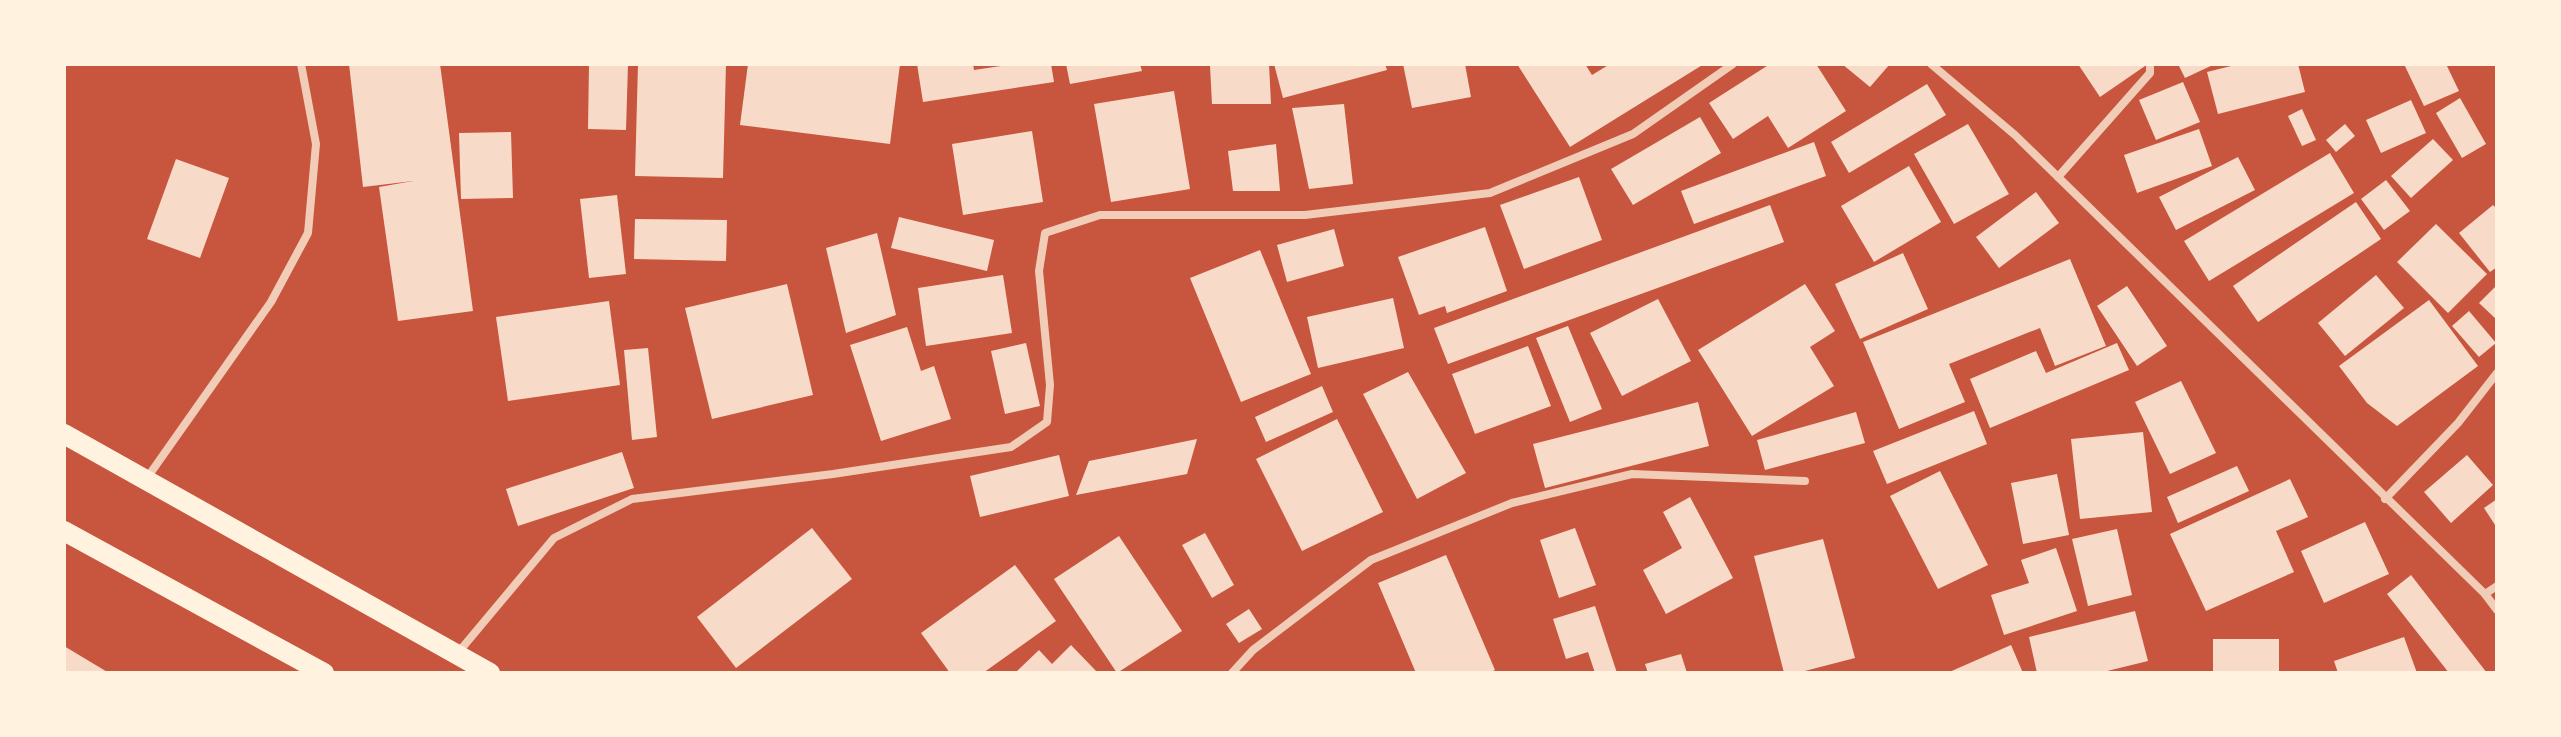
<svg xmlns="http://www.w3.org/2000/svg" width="2561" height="737" font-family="'Alegreya Sans',sans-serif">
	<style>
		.building { fill: #f7dbc8 }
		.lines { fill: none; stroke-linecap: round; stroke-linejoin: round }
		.minor { stroke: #f1ccb7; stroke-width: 8 }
		.primary { stroke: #fff3e0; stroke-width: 20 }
	</style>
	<rect width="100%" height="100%" fill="#c8553d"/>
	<g class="building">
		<polygon points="349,64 440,64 473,311 398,321 379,187 413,181 363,187"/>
		<polygon points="589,64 628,64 626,130 588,129"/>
		<polygon points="638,64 726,64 723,178 635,176"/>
		<polygon points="748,64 900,64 890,144 740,125"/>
		<polygon points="917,64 973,64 974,70 1014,64 1051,64 1054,82 923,102"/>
		<polygon points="1066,64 1140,64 1142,71 1070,84"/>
		<polygon points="1236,64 1269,64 1271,104 1212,104 1210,66"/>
		<polygon points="1274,64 1385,64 1387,70 1283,98"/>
		<polygon points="1403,64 1465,64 1471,97 1412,108"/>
		<polygon points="1517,64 1585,64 1592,75 1610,64 1704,64 1570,147"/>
		<polygon points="1770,64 1816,64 1846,111 1788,148 1768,116 1733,139 1709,103"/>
		<polygon points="1842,64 1890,64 1870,87"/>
		<polygon points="2078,64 2144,64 2145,66 2100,97"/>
		<polygon points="2178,64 2215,64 2185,78"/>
		<polygon points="2239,64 2298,64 2305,92 2218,114 2207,72"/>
		<polygon points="2404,64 2446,64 2459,91 2424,106"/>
		<polygon points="2183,82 2200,122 2156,140 2139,100"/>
		<polygon points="1927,84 1946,115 1849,173 1831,142"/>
		<polygon points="1174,91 1190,189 1111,202 1094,104"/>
		<polygon points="2460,98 2486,144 2462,158 2436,113"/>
		<polygon points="2411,100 2426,133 2381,153 2366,120"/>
		<polygon points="1344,104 1353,184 1309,189 1292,108"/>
		<polygon points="2302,109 2316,140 2302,146 2288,116"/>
		<polygon points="1700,117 1721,153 1633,205 1611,169"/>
		<polygon points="1968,124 2009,194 1954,224 1914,154"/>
		<polygon points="2345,124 2355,136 2336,152 2326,140"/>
		<polygon points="2199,129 2212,166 2137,193 2124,155"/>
		<polygon points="1032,131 1043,202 963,215 952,144"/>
		<polygon points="511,132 513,198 461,199 459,133"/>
		<polygon points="2433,139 2453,160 2411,198 2391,176"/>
		<polygon points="1814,142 1826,176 1694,224 1681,191"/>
		<polygon points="1276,144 1280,191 1233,191 1228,151"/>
		<polygon points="2330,153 2354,193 2209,281 2184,241"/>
		<polygon points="2238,157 2255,190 2176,230 2159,197"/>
		<polygon points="176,159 229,178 200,258 147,239"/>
		<polygon points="1909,166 1941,222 1874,262 1841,206"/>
		<polygon points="1579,177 1602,240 1524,269 1500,205"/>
		<polygon points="2386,180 2410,211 2384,230 2361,199"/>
		<polygon points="2036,192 2059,223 1999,268 1976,237"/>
		<polygon points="617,195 626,274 589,278 580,199"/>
		<polygon points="2356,202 2381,239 2258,322 2233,286"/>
		<polygon points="1770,205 1784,242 1448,364 1434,328"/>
		<polygon points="2493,205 2497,209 2497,267 2490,272 2459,233"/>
		<polygon points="899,217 994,240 987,271 891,248"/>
		<polygon points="635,219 727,220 726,261 634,259"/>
		<polygon points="2436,224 2487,274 2448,313 2397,262"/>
		<polygon points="1485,227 1507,291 1447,313 1445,306 1419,315 1398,257"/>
		<polygon points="1334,229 1344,266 1287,282 1277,245"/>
		<polygon points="877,233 896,315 846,333 826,248"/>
		<polygon points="1260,250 1311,374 1241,402 1190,278"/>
		<polygon points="1903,253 1928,309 1860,339 1835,284"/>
		<polygon points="2070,259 2106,346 2055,366 2040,328 1949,364 1965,402 1899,429 1863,342"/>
		<polygon points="1003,275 1012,333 926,346 918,288"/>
		<polygon points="2376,275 2404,308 2345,356 2318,323"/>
		<polygon points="787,284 813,395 712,419 685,308"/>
		<polygon points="1805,284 1835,331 1810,347 1834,386 1752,436 1698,350"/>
		<polygon points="2497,285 2497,320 2479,303"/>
		<polygon points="2127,286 2167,346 2137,366 2097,306"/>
		<polygon points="1393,298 1404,348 1318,368 1307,317"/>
		<polygon points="1658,299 1691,361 1622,396 1590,333"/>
		<polygon points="2429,300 2478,366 2397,426 2367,403 2339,366"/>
		<polygon points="609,301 620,385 508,401 496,317"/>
		<polygon points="2469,311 2496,343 2479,357 2452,326"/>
		<polygon points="1568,326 1602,409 1570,422 1536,338"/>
		<polygon points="907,327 921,371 934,366 951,419 881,441 850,345"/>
		<polygon points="1026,343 1040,406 1005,414 991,351"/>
		<polygon points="2117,343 2129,370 1990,428 1970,379 2036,351 2046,373"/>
		<polygon points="1528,346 1551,406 1475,434 1452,374"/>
		<polygon points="648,348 657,437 632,440 624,350"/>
		<polygon points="1408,372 1466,473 1417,499 1363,394"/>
		<polygon points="2181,381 2216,453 2170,474 2135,402"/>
		<polygon points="1322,386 1333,412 1266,442 1255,417"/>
		<polygon points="1698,402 1709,446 1545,488 1533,444"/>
		<polygon points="1974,411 1987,444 1887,484 1873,451"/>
		<polygon points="1856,412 1865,443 1765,470 1757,440"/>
		<polygon points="1337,419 1383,512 1302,551 1256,459"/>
		<polygon points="2143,432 2152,512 2080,519 2071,439"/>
		<polygon points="1197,439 1187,474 1076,495 1089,461"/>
		<polygon points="622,452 634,488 518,526 506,489"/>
		<polygon points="1059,455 1069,496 980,517 970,476"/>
		<polygon points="2467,455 2493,485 2451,523 2424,492"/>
		<polygon points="2237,466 2249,491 2178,523 2167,497"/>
		<polygon points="1940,471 1988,565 1938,589 1890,496"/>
		<polygon points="2057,474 2069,535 2023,544 2011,483"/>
		<polygon points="2290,479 2308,517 2276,531 2294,572 2206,611 2170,534"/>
		<polygon points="1690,497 1733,578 1666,614 1643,570 1682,548 1663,512"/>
		<polygon points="2497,499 2497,528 2484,508"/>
		<polygon points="2365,522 2389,574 2324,603 2301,551"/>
		<polygon points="812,528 852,579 736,668 697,617"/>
		<polygon points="1575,528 1596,585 1559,598 1540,540"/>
		<polygon points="2117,529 2132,595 2088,606 2072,539"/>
		<polygon points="1205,533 1234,585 1212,598 1182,545"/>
		<polygon points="1119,536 1182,631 1117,673 1054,579"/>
		<polygon points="1823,539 1855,658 1797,673 1784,673 1754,556"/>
		<polygon points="2056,548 2077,611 2004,635 1991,595 2029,583 2021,560"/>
		<polygon points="1446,555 1495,670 1489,673 1416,673 1378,583"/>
		<polygon points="1015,565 1056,621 983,673 950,673 921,633"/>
		<polygon points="2411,575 2487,673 2449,673 2387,594"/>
		<polygon points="1595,606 1617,673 1595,673 1588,652 1566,659 1553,619"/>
		<polygon points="1249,609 1262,629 1239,643 1226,624"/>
		<polygon points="2135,611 2148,661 2099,673 2037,673 2029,637"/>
		<polygon points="2404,637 2417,673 2338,673 2334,661"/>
		<rect x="2213" y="639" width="66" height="34"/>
		<polygon points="1071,645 1098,673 1015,673 1039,650 1052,664"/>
		<polygon points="2011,645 2023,673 1947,673"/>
		<polygon points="64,646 109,673 64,673"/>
		<polygon points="1681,654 1687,673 1648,673 1645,664"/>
	</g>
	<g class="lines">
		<g class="minor">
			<polyline points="1931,64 2015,135 2485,594 2497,610"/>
			<polyline points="2058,177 2150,73 2150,64"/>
			<polyline points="147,478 271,302 308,233 316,144 301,64"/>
			<polyline points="2385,499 2458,423 2497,373"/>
			<polyline points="2485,594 2497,586"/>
			<polyline points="457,654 554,538 632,499 833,474 1011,447 1047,422 1050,385 1039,271 1045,233 1100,215 1305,215 1490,193 1633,134 1733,64"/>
			<polyline points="1232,673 1253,650 1371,560 1512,503 1632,474 1805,481"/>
		</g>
		<g class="primary">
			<polyline points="64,434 490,673"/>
			<polyline points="64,531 324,673"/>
		</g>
	</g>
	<rect width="2561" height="737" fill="none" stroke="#fff3e0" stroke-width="132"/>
</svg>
